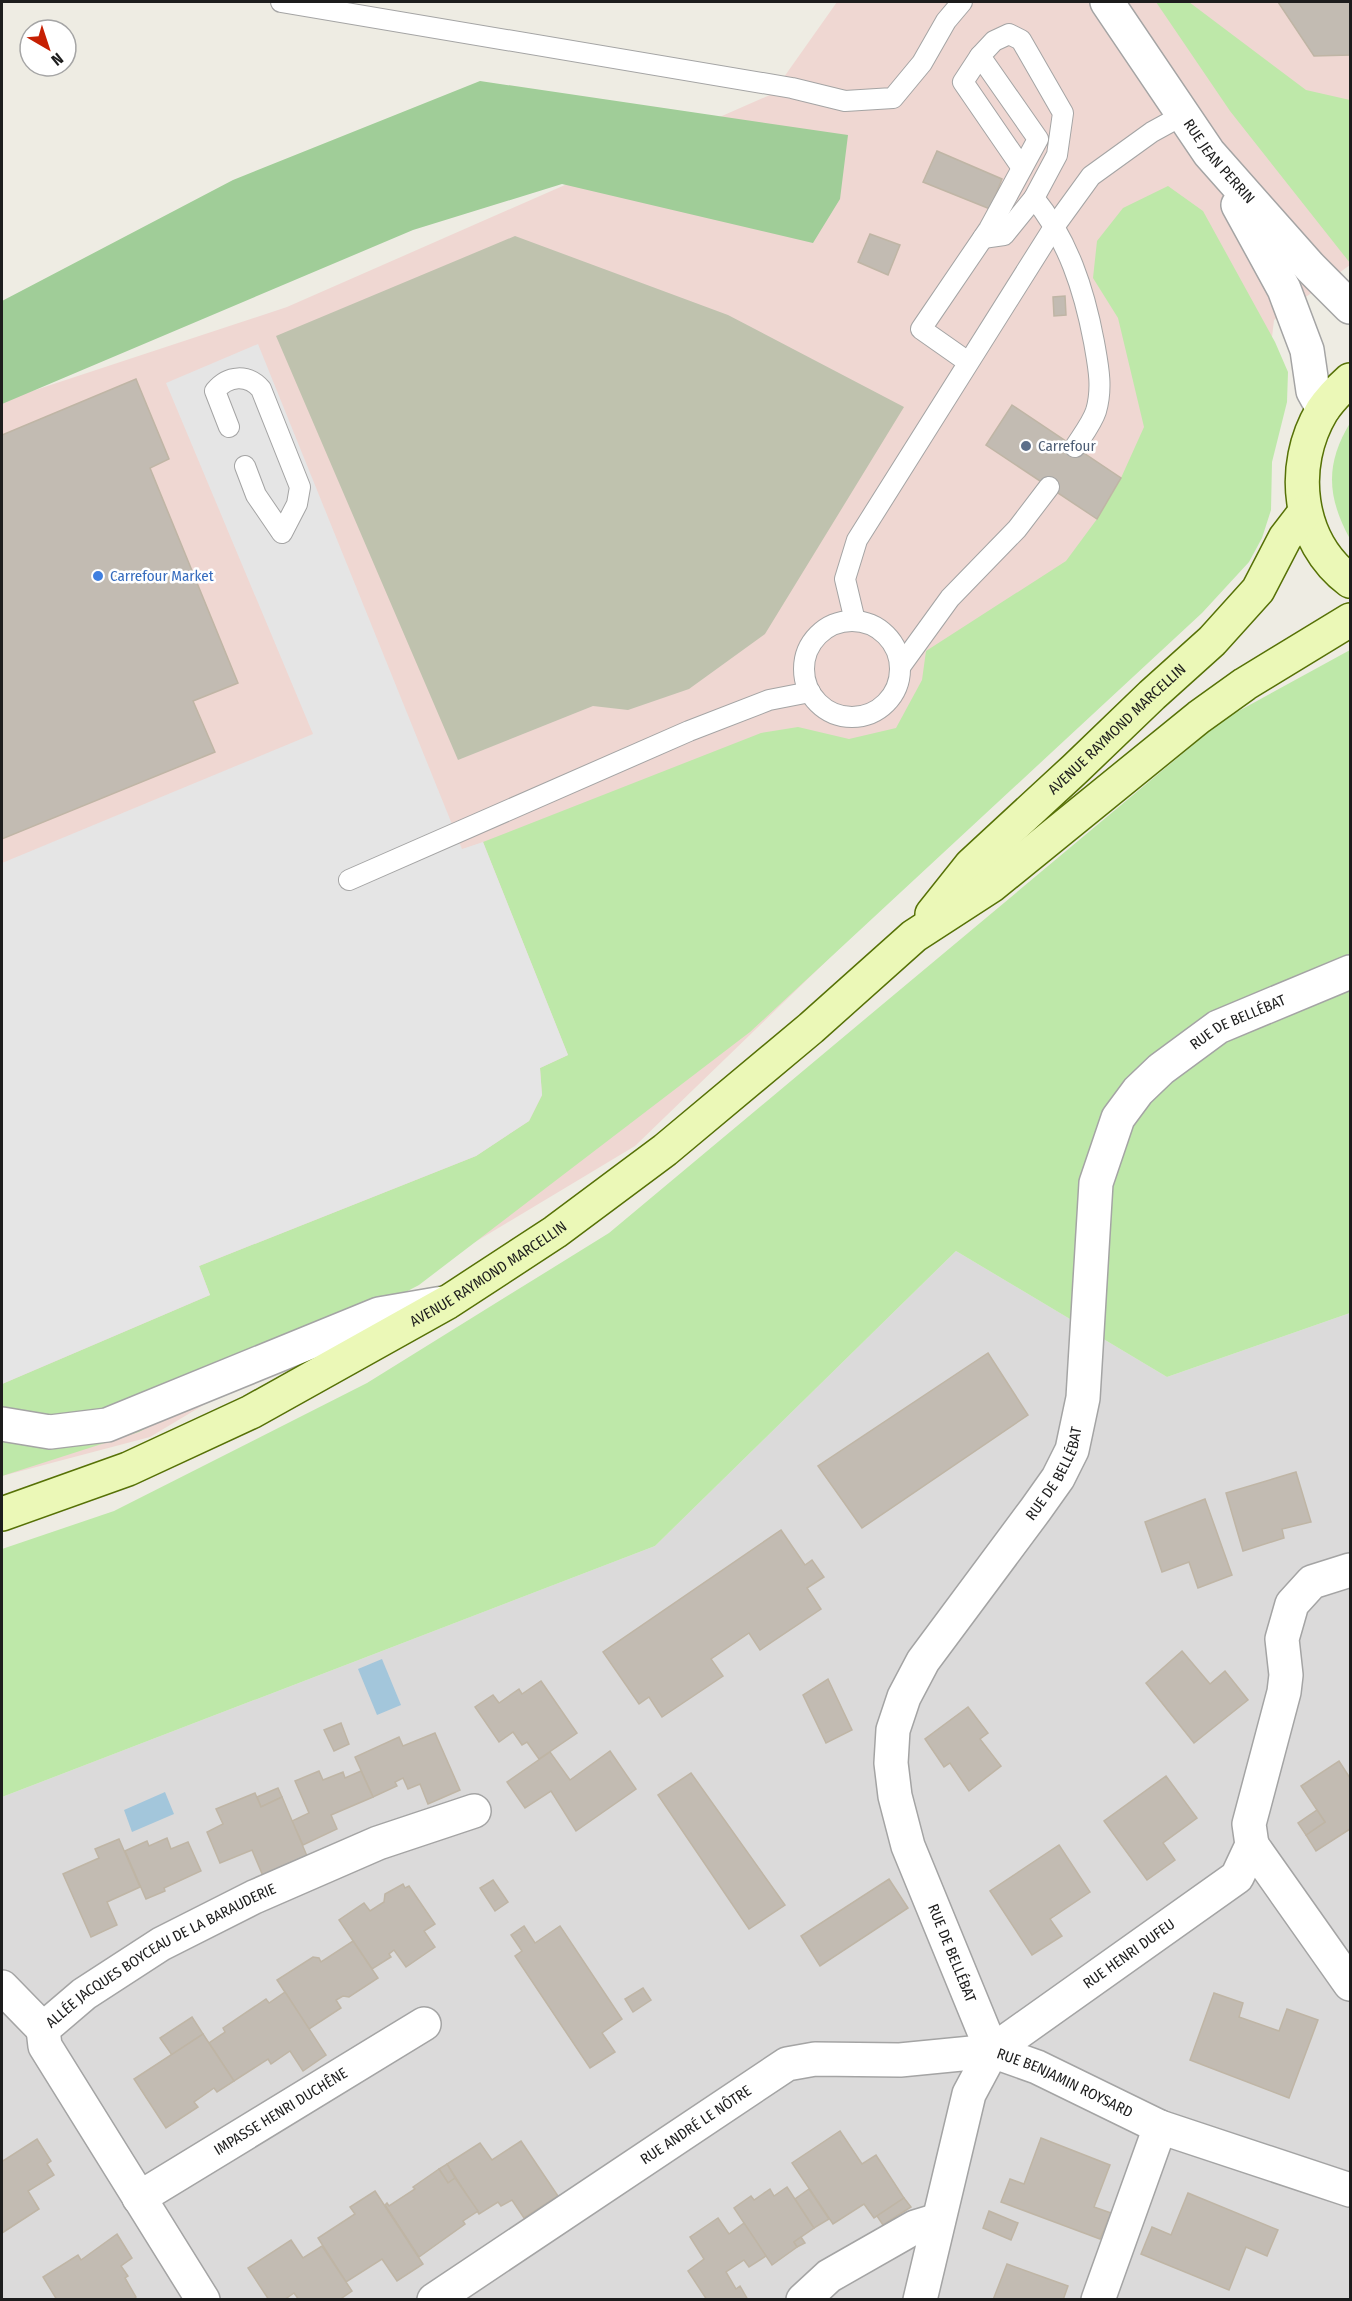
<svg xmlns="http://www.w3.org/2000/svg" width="1352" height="2301" font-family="'Fira Sans Condensed',sans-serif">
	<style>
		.residential { fill: #dbdada }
		.commercial { fill: #efd7d2 }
		.construction { fill: #bfc2ae }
		.grass { fill: #bee8a9 }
		.forest { fill: #a0cd98 }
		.parking { fill: #e5e5e5 }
		.water { fill: #a3c6db }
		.building { fill: #c2bbb2; stroke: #bfb5a5; stroke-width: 1.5 }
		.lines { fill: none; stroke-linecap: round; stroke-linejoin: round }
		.service-casing { stroke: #a4a4a4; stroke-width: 22 }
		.minor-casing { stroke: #a4a4a4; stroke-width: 36 }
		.tertiary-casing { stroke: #a4a4a4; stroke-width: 36 }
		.secondary-casing { stroke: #567106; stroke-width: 36 }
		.service { stroke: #fff; stroke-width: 20 }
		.minor { stroke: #fff; stroke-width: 33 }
		.tertiary { stroke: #fff; stroke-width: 33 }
		.secondary { stroke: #ebf8b7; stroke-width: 33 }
		.service-dot { fill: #5c6f8a; stroke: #fff; stroke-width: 2 }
		.shop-dot { fill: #3f7fe0; stroke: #fff; stroke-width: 2 }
		.labels { text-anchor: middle; stroke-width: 5; stroke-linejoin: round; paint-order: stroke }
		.street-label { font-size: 15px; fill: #1d1d1d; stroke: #fff }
		.service-label { font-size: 15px; fill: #4e5e75; stroke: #fff; text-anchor: start }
		.shop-label { font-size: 15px; fill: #366cbe; stroke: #fff; text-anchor: start }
	</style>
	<rect width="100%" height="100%" fill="#eeece3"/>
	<polygon class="residential" points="956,1251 1167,1377 1350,1313 1350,2299 2,2300 2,1797 655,1546"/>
	<polygon class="commercial" points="837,2 1350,2 1350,265 1274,320 1249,539 1054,741 635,1146 150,1437 2,1476 2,401 287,307 772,94"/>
	<polygon class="construction" points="515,236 728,315 904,407 765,634 689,689 628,710 593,706 458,760 276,336"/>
	<g class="grass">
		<polygon points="1156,2 1189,2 1306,90 1350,100 1350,263 1230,111"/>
		<polygon points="1168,186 1203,211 1275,342 1288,372 1287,402 1272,462 1271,510 1262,538 1249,562 1202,613 750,1032 419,1285 139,1432 2,1476 2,1384 210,1295 199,1266 476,1156 529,1121 542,1095 540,1068 568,1055 483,842 761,733 798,727 849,739 896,728 922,680 926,651 1066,561 1097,519 1121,478 1144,427 1118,318 1093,278 1097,241 1123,208"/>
		<path d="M 1350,423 L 1350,539 C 1327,497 1325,464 1350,423 Z"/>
		<polygon points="1350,650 1350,1313 1167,1377 956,1251 655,1546 2,1797 2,1549 114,1511 367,1383 609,1233 1224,719"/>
	</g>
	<polygon class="forest" points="480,81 848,135 840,199 813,243 562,184 413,230 2,404 2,301 233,180"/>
	<polygon class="parking" points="258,344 462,849 483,842 568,1055 540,1068 542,1095 529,1121 476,1156 199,1266 210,1295 2,1384 2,863 313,734 166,383"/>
	<g class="water">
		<polygon points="382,1659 401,1705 377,1715 358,1669"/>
		<polygon points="165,1792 174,1814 132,1832 124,1810"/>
	</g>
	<g class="building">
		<polygon points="1278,2 1350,2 1350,55 1314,56"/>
		<polygon points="937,151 1002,179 990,209 923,182"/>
		<polygon points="870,234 900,245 888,275 858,262"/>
		<polygon points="1065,296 1066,315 1054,316 1053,297"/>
		<polygon points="136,379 169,459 150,468 238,683 193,701 215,752 2,839 2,435"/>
		<polygon points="1012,405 1121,478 1097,519 986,445"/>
		<polygon points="988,1353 1028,1415 862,1528 818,1466"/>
		<polygon points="1296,1472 1311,1522 1282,1529 1284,1538 1243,1551 1226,1493"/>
		<polygon points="1205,1499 1232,1575 1198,1588 1189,1562 1162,1572 1145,1522"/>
		<polygon points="781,1530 805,1565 812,1560 824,1577 807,1588 821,1609 760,1650 749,1633 711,1659 723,1676 662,1717 649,1697 639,1704 603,1652"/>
		<polygon points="1182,1651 1210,1684 1225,1671 1248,1700 1194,1743 1146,1683"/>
		<polygon points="828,1679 852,1730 826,1743 803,1695"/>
		<polygon points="541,1681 577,1733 539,1759 527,1742 522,1745 513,1732 499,1742 475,1707 493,1695 499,1703 519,1689 522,1694"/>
		<polygon points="968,1707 988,1733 980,1739 1001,1766 969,1791 950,1763 944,1767 925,1739"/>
		<polygon points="341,1723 349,1744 334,1751 324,1730"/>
		<polygon points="435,1733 460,1790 428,1804 420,1784 408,1789 403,1778 395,1782 397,1786 373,1797 355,1757 399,1737 403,1746"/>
		<polygon points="610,1751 636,1789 576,1831 551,1791 525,1808 507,1782 550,1752 570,1780"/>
		<polygon points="1339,1761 1350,1778 1350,1829 1316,1851 1306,1835 1325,1822 1301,1786"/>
		<polygon points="319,1771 323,1780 343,1772 345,1778 361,1771 373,1797 331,1815 337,1829 303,1845 292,1821 309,1813 295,1781"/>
		<polygon points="691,1773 785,1905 749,1929 658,1795"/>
		<polygon points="1166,1776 1197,1818 1163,1843 1175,1860 1147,1880 1104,1821"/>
		<polygon points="278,1788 282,1797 261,1807 257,1797"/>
		<polygon points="255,1793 261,1807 282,1797 307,1856 263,1876 252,1850 220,1863 207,1832 223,1824 216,1809"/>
		<polygon points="1317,1810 1325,1822 1306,1835 1298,1823"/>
		<polygon points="167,1838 171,1849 188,1842 201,1871 164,1888 165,1891 146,1899 125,1851 147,1841 149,1846"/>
		<polygon points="119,1839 140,1887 107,1902 117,1925 91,1937 63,1874 99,1858 95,1849"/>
		<polygon points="1059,1845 1090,1892 1050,1919 1062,1936 1032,1955 990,1891"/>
		<polygon points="889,1879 908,1908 820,1966 801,1936"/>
		<polygon points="493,1880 508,1902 495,1911 480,1888"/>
		<polygon points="403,1884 405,1888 409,1886 435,1924 424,1931 435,1947 406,1967 394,1950 389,1954 391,1957 372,1969 339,1920 364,1903 370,1911 384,1902 385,1894"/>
		<polygon points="524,1926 535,1943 560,1926 622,2019 602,2033 615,2052 590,2068 515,1956 522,1951 511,1935"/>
		<polygon points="353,1941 378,1978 349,1997 343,1996 336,2000 341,2008 309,2029 277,1980 313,1957 319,1958 321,1962"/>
		<polygon points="643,1988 651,2000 633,2012 625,1999"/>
		<polygon points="285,1992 326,2055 303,2071 290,2051 271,2064 268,2059 234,2081 209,2043 225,2032 223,2028 266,1999 269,2003"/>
		<polygon points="1214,1993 1243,2003 1239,2017 1279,2031 1287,2009 1318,2020 1289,2098 1190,2060"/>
		<polygon points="192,2017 203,2034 172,2055 160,2038"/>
		<polygon points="203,2034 234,2081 217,2092 214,2088 194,2102 198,2107 166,2128 134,2079"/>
		<polygon points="840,2131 862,2164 876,2155 904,2198 874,2218 864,2204 833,2224 792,2163"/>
		<polygon points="1041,2138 1110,2165 1094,2207 1111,2213 1100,2239 1001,2202 1010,2179 1024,2184"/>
		<polygon points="37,2139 51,2161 47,2164 54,2175 28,2191 39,2209 2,2233 2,2159 3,2161"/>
		<polygon points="521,2141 558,2196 524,2218 512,2200 501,2206 498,2202 479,2214 447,2164 480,2143 492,2160"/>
		<polygon points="447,2164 455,2178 448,2183 439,2169"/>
		<polygon points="439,2169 448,2183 455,2178 478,2211 463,2221 465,2224 419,2257 385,2205 387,2203 389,2206 415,2189 413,2187"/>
		<polygon points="787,2187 814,2228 794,2242 797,2247 772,2265 734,2208 751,2196 754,2200 770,2189 774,2196"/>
		<polygon points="809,2189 829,2219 814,2228 795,2199"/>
		<polygon points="375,2191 423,2264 397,2281 382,2259 346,2282 318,2238 355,2214 350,2207"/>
		<polygon points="1188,2193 1278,2230 1267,2256 1246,2247 1229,2290 1141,2254 1152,2227 1171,2235"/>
		<polygon points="904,2198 911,2207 883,2225 877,2216"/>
		<polygon points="989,2211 1018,2223 1011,2240 983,2228"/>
		<polygon points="718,2218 729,2234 744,2223 766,2256 749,2267 744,2260 726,2272 736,2289 740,2286 748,2300 707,2300 688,2271 704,2259 690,2237"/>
		<polygon points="117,2234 132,2258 121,2266 128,2276 125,2278 136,2297 132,2300 57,2300 43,2277 78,2255 81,2260"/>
		<polygon points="801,2237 805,2243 797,2247 794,2242"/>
		<polygon points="291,2240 303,2258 322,2246 352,2291 339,2300 299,2300 294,2293 284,2300 269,2300 248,2268"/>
		<polygon points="1007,2264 1068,2286 1063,2300 993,2300"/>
	</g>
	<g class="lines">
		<g class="service-casing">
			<g id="service">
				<polyline points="281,2 792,88 845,101 893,98 922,63 946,21 962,2"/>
				<polyline points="980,56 963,82 1022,168"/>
				<polyline points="983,238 1004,235 1034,198"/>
				<path d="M 968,362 L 921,329 L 989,229 L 1038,139 L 980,56 L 994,41 L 1009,34 L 1021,40 L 1063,113 L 1057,155 L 1034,198 C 1068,240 1084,289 1094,342 C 1098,365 1103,387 1096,411 C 1092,423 1082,436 1075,447"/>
				<path d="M 229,427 L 215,391 C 228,375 248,374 261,389 L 300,487 L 297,504 L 282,533 L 256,495 L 245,466"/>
				<polyline points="855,621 845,579 857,540 1054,227 1091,176 1152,132 1183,115"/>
				<circle cx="852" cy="669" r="48"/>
				<polyline points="900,667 950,598 1017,529 1049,487"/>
				<polyline points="349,880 689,731 769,700 810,692"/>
			</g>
		</g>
		<g class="minor-casing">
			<g id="minor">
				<polyline points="2,1424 50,1432 107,1425 379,1314 443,1303"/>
				<polyline points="1252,1845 1350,1984"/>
				<polyline points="2,1987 43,2029"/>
				<path id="s1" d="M 992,2051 L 908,1846 L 895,1796 L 891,1763 L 893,1730 L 904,1697 L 923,1661 L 1036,1509 L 1058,1478 L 1072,1450 L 1083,1398 L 1096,1183 L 1118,1118 L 1138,1091 L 1161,1069 L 1218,1027 L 1350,972"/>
				<path id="s2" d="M 992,2051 L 1237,1877 L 1252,1845 L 1249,1824 L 1284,1692 L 1286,1675 L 1282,1639 L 1292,1604 L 1312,1582 L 1350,1570"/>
				<path id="s3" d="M 139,2198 L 424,2024"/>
				<path id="s4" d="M 203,2300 L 45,2046 L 43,2029 L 84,1994 L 161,1944 L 254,1897 L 378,1843 L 474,1811"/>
				<path id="s5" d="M 434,2300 L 787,2064 L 815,2059 L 900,2060 L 992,2051"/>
				<polyline points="803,2300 829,2276 915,2227 938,2220"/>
				<path id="s6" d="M 920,2300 L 969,2094 L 992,2051 L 1037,2067 L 1160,2127 L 1350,2190"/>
				<polyline points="1098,2300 1160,2127"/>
			</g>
		</g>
		<g class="tertiary-casing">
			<g id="tertiary">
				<path id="s7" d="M 1107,2 L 1209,153 L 1310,267 L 1350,307"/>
				<polyline points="1238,205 1284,289 1307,350 1313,391 1323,409"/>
			</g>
		</g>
		<g class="secondary-casing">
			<g id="secondary">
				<path d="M 1350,380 C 1340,389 1330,399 1322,411 C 1289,466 1297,541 1350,581"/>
				<path id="s8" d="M 932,914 L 971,865 L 1075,769 L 1152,695 L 1212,641 L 1258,590 L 1285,538 L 1305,512"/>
				<path id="s9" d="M 2,1514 L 128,1469 L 251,1412 L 448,1302 L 555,1232 L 665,1150 L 811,1028 L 914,936 L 991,886 L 1199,717 L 1245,684 L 1350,620"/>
			</g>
		</g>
		<use href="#service" class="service"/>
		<use href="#minor" class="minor"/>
		<use href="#tertiary" class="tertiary"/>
		<use href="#secondary" class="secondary"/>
	</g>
	<circle class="service-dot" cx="1026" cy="446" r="6"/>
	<circle class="shop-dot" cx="98" cy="576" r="6"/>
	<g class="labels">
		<g class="street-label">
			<text dy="5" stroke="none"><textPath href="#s7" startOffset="195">RUE JEAN PERRIN</textPath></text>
			<text dy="5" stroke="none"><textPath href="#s8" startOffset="262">AVENUE RAYMOND MARCELLIN</textPath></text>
			<text dy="5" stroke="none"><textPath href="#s1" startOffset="1167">RUE DE BELLÉBAT</textPath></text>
			<text dy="5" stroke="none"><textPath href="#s9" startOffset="544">AVENUE RAYMOND MARCELLIN</textPath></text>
			<text dy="5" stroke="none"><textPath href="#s1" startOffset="645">RUE DE BELLÉBAT</textPath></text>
			<text transform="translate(952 1953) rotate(68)" y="5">RUE DE BELLÉBAT</text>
			<text dy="5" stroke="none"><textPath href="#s2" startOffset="168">RUE HENRI DUFEU</textPath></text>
			<text dy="5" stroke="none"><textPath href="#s4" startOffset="456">ALLÉE JACQUES BOYCEAU DE LA BARAUDERIE</textPath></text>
			<text dy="5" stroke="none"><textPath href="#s6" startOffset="340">RUE BENJAMIN ROYSARD</textPath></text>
			<text dy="5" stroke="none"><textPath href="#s3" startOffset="166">IMPASSE HENRI DUCHÊNE</textPath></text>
			<text dy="5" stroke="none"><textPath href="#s5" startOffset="315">RUE ANDRÉ LE NÔTRE</textPath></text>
		</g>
		<g class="service-label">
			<text x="1038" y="451">Carrefour</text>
		</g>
		<g class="shop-label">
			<text x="110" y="581">Carrefour Market</text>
		</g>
	</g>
	<rect width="1352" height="2301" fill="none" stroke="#1d1d1d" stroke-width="6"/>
	<g transform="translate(48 48) rotate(141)"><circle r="28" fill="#ffffff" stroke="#a5a5a5" stroke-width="1.5"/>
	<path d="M0-4.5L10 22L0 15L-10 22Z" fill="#c62003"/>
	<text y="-9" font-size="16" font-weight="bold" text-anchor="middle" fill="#1d1d1d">N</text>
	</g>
</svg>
